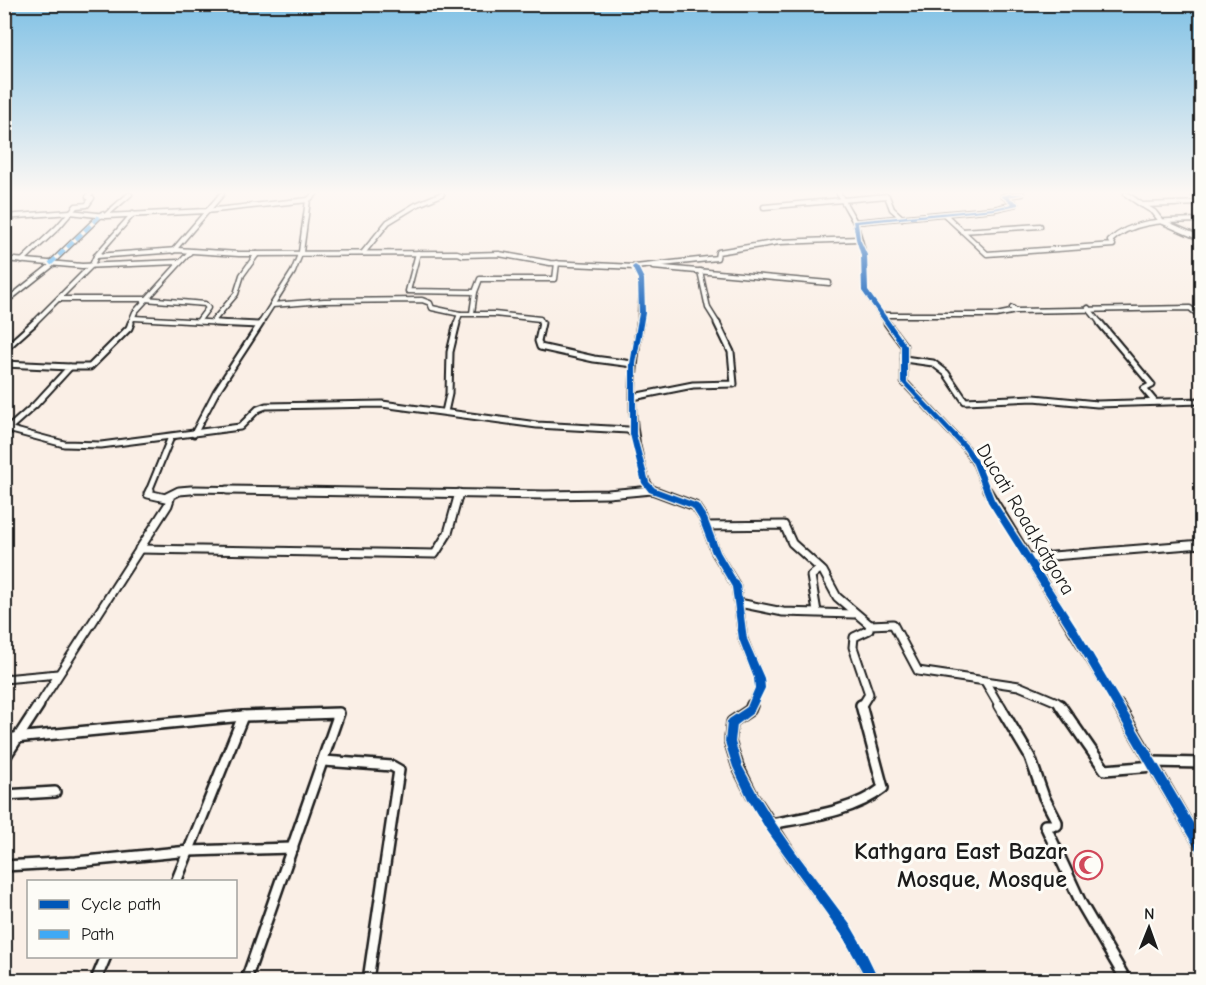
<svg xmlns="http://www.w3.org/2000/svg" width="1206" height="985" font-family="'Comic Neue',sans-serif">
	<style>
		.lines { fill: none; stroke-linecap: round; stroke-linejoin: round }
		.minor-far3-casing { stroke: #1c1c1c; stroke-width: 7 }
		.minor-far2-casing { stroke: #1c1c1c; stroke-width: 9 }
		.minor-far1-casing { stroke: #1c1c1c; stroke-width: 11 }
		.minor-casing { stroke: #1c1c1c; stroke-width: 14 }
		.minor-far3 { stroke: #fdfcf7; stroke-width: 4 }
		.minor-far2 { stroke: #fdfcf7; stroke-width: 5 }
		.minor-far1 { stroke: #fdfcf7; stroke-width: 7 }
		.minor { stroke: #fdfcf7; stroke-width: 9 }
		.quiet { stroke: #3fa9f5; stroke-width: 4; stroke-dasharray: 8 4; stroke-linecap: butt }
		.cycleway-casing { stroke: #fdfcf7; stroke-width: 3 }
		.cycleway { fill: #0057b8; fill-rule: evenodd }
		.labels { text-anchor: middle; stroke-width: 6; stroke-linejoin: round; paint-order: stroke }
		.street-label { font-size: 20px; fill: #1c1c1c; stroke: #fdfcf7 }
		.near-poi-label { font-size: 24px; font-weight: bold; fill: #1c1c1c; stroke: #fdfcf7; text-anchor: end }
	</style>
	<rect width="100%" height="100%" fill="#faefe6"/>
	<filter id="ink" filterUnits="userSpaceOnUse"><feTurbulence type="fractalNoise" baseFrequency=".0167" numOctaves="2"/><feDisplacementMap in="SourceGraphic" scale="12" xChannelSelector="R" yChannelSelector="G"/><feConvolveMatrix kernelMatrix="1 2 1 2 8 2 1 2 1" color-interpolation-filters="sRGB"/></filter>
	<g filter="url(#ink)">
		<g class="lines">
			<g class="minor-far3-casing">
				<g id="minor-far3">
					<polyline points="839,194 855,222"/>
					<polyline points="1126,194 1142,205 1202,203"/>
					<polyline points="1193,194 1202,197"/>
					<polyline points="1144,206 1154,212 1161,221 1202,239"/>
					<polyline points="764,207 887,196 892,209 902,218"/>
					<path d="M 944,214 L 987,254 L 1113,245 L 1110,241 C 1134,218 1171,221 1202,220"/>
					<polyline points="106,215 130,194"/>
					<polyline points="4,217 70,212 106,216 206,211 308,200 315,194"/>
					<polyline points="962,231 1040,226"/>
					<polyline points="173,251 222,194"/>
					<polyline points="363,253 388,222 416,205 442,194"/>
					<polyline points="418,253 408,291 475,292 472,313"/>
					<polyline points="96,256 177,250 239,254 457,253 463,255 499,254 550,263 635,267 717,258 718,252 779,242 858,239"/>
					<polyline points="4,259 82,266 179,262"/>
					<polyline points="22,261 58,227 76,206 87,205 92,198 88,197 90,194"/>
					<polyline points="50,264 102,214"/>
					<polyline points="635,267 641,279 640,324"/>
					<polyline points="653,267 829,283"/>
					<polyline points="700,271 708,308 718,324"/>
					<polyline points="475,292 480,279 555,279 557,263"/>
					<polyline points="59,299 145,299 205,304 208,308 199,320"/>
					<polyline points="4,303 52,265"/>
					<polyline points="272,305 324,301 422,300 430,303 432,308 460,314 456,324"/>
					<polyline points="1012,308 1016,311 1190,308 1202,318"/>
					<polyline points="1088,308 1101,324"/>
					<polyline points="460,314 494,314 540,319 541,324"/>
					<polyline points="884,315 996,315 1016,311"/>
					<polyline points="134,318 242,324"/>
					<polyline points="213,321 236,294 242,275 257,254"/>
					<polyline points="33,324 92,265 96,256 133,214"/>
					<polyline points="130,324 135,312 190,252"/>
					<polyline points="260,324 293,272 301,252 308,200"/>
					<polyline points="888,324 865,291 864,255 855,222 994,209 1016,204 1003,196 1022,194"/>
				</g>
			</g>
			<g class="minor-far2-casing">
				<g id="minor-far2">
					<polyline points="215,323 259,325"/>
					<polyline points="542,323 538,341 540,347 594,359 633,364"/>
					<path d="M 640,323 C 632,370 628,416 641,463 C 644,474 645,485 655,491"/>
					<polyline points="887,323 904,346 904,382 966,448 976,464 987,491"/>
					<polyline points="1100,323 1152,385 1144,389 1154,401"/>
					<polyline points="4,350 34,323"/>
					<polyline points="904,359 933,363 946,373 965,401 1034,398 1097,404 1202,401"/>
					<polyline points="4,364 70,367 35,405 8,429"/>
					<polyline points="70,367 90,367 129,328 131,323"/>
					<polyline points="633,397 693,385 734,384 731,352 717,323"/>
					<polyline points="445,412 449,394 450,352 457,323"/>
					<polyline points="4,428 64,444 101,445 240,427 258,409 266,406 382,404 537,425 628,430 633,434"/>
					<polyline points="194,434 216,392 261,323"/>
					<polyline points="149,491 171,437"/>
					<polyline points="179,491 195,489 315,491"/>
					<polyline points="640,491 652,490"/>
				</g>
			</g>
			<g class="minor-far1-casing">
				<g id="minor-far1">
					<polyline points="227,490 545,495 608,494 652,490"/>
					<polyline points="652,490 695,506 703,518 716,553 736,586 743,639 759,678 760,688 751,707"/>
					<polyline points="987,490 1119,707"/>
					<polyline points="167,497 179,491 191,490"/>
					<polyline points="706,526 784,525 792,543 823,571 837,597 870,625 893,624 918,671 1019,686 1057,702 1061,707"/>
					<polyline points="139,549 435,554 448,533 459,493"/>
					<polyline points="1028,558 1202,544"/>
					<polyline points="739,603 783,612 854,614"/>
					<polyline points="817,612 811,576 820,569"/>
					<polyline points="4,679 58,674"/>
					<polyline points="986,683 1000,707"/>
					<polyline points="38,707 168,505 170,499 148,494 150,490"/>
					<polyline points="861,707 869,694 853,647 854,637 869,630 870,625"/>
				</g>
			</g>
			<g class="minor-casing">
				<g id="minor">
					<polyline points="752,705 750,710 732,722 730,742 738,767 752,795 791,855 847,931 873,980"/>
					<polyline points="999,705 1030,757 1044,797 1057,822 1057,825 1045,825 1081,903 1126,980"/>
					<polyline points="1060,705 1105,770 1154,766"/>
					<polyline points="1118,705 1202,849"/>
					<polyline points="4,739 243,716 339,713 246,980"/>
					<polyline points="4,759 39,705"/>
					<polyline points="324,761 392,766 399,770 368,980"/>
					<polyline points="1152,762 1202,763"/>
					<polyline points="4,795 55,792"/>
					<path d="M 770,824 C 807,817 853,812 883,788 L 861,705"/>
					<polyline points="4,866 76,862 189,851 293,848"/>
					<polyline points="176,882 243,716"/>
					<polyline points="96,980 106,956"/>
				</g>
			</g>
			<use href="#minor-far3" class="minor-far3"/>
			<use href="#minor-far2" class="minor-far2"/>
			<use href="#minor-far1" class="minor-far1"/>
			<use href="#minor" class="minor"/>
			<polyline class="quiet" points="50,264 102,214"/>
			<g class="cycleway-casing">
				<g id="cycleway">
					<polygon points="1009,194 1024,194 1008,197 1018,203 1018,205 994,210 858,223 860,239 867,255 868,291 907,346 907,382 968,446 980,464 994,499 1077,628 1202,838 1202,854 1198,853 1071,634 988,502 973,464 964,450 901,382 901,346 862,291 861,255 856,239 853,221 994,208 1012,204 1001,196"/>
					<polygon points="635,265 638,267 644,279 645,313 636,364 636,434 649,482 655,488 698,504 707,518 720,552 740,586 747,639 764,678 765,688 753,713 737,725 735,742 742,766 756,792 774,821 795,851 851,926 863,947 879,980 867,980 842,935 766,829 748,799 733,767 725,742 727,722 729,719 747,707 755,688 754,678 739,639 732,587 712,553 699,519 692,508 649,492 642,483 630,434 630,364 639,313 638,279 632,267"/>
				</g>
			</g>
			<use href="#cycleway" class="cycleway"/>
		</g>
	</g>
	<linearGradient id="sky" x2="0" y2="1"><stop stop-color="#80c1e5"/><stop offset="0.58" stop-color="#fdf8f4"/><stop offset="1" stop-color="#fdf8f4" stop-opacity="0"/></linearGradient>
	<rect width="1206" height="332" fill="url(#sky)"/>
	<defs>
		<g id="mosque-ring" transform="scale(1.5)"><circle r="9.5" fill="#fdfcf7" stroke="#d1495b" stroke-width="1.5"/><path d="M3.5-4.9A6 6 0 1 0 3.5 4.9A5 5 0 1 1 3.5-4.9Z" fill="#d1495b"/></g>
	</defs>
	<g fill-rule="evenodd">
		<use href="#mosque-ring" x="1088" y="865"/>
	</g>
	<g class="labels">
		<g class="street-label">
			<text transform="translate(1026 519) rotate(59)" y="7">Ducati Road,Katgora</text>
		</g>
		<g class="near-poi-label">
			<text x="1067" y="859">Kathgara East Bazar<tspan x="1067" dy="28">Mosque, Mosque</tspan></text>
		</g>
	</g>
	<rect width="1206" height="985" fill="none" stroke="#fdfcf7" stroke-width="24"/>
	<rect x="12" y="12" width="1182" height="961" fill="none" stroke="#1c1c1c" stroke-width="2" filter="url(#ink)"/>
	<rect x="27" y="880" width="210" height="78" fill="#fdfcf7" stroke="#a3a29f" stroke-width="1.5"/>
	<rect x="39" y="900" width="30" height="9" fill="#0057b8" stroke="#a3a29f" stroke-width="1.5"/>
	<text x="81" y="910" font-size="18" fill="#1c1c1c">Cycle path</text>
	<rect x="39" y="930" width="30" height="9" fill="#3fa9f5" stroke="#a3a29f" stroke-width="1.5"/>
	<text x="81" y="940" font-size="18" fill="#1c1c1c">Path</text>
	<g transform="translate(1149 928) rotate(1)" stroke="#fdfcf7" stroke-width="4.5" paint-order="stroke">
	<path d="M0-4.5L10 22L0 15L-10 22Z" fill="#1c1c1c"/>
	<text y="-9" font-size="16" font-weight="bold" text-anchor="middle" fill="#1c1c1c">N</text>
	</g>
</svg>
